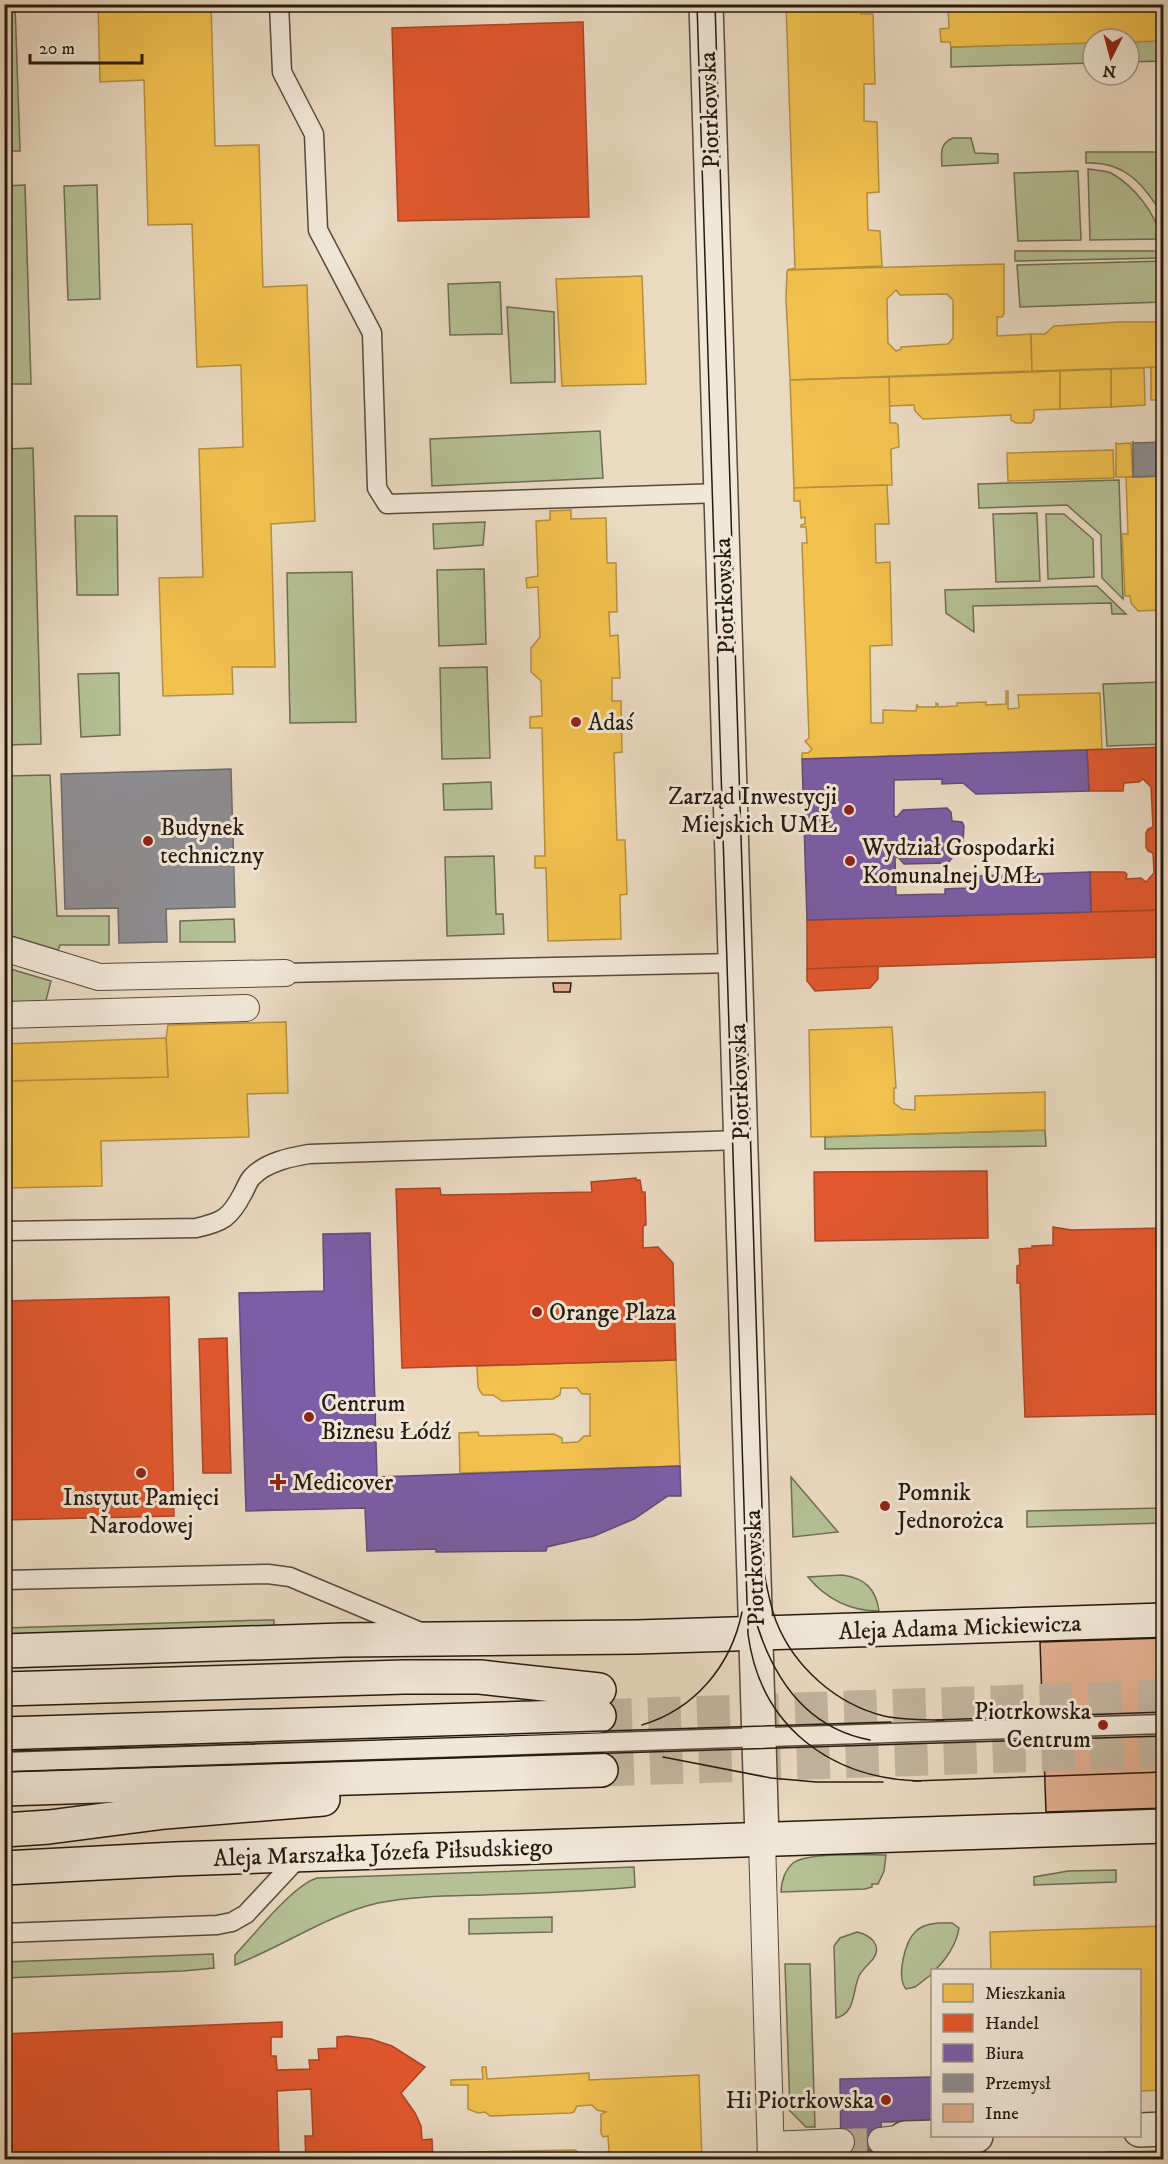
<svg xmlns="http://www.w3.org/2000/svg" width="1168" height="2164" font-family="'IM FELL DW Pica',serif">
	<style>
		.green { fill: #b5c095; stroke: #6e6d52; stroke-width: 1.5 }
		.homes { fill: #f2c14e; stroke: #b58f3b; stroke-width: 1.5; fill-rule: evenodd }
		.shops { fill: #e4572e; stroke: #ab4525; stroke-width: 1.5 }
		.offices { fill: #7b5ea7; stroke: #624a7a; stroke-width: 1.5 }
		.industry { fill: #8d8d92; stroke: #6e6a6b; stroke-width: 1.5 }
		.building { fill: #e3af91; stroke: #261a10; stroke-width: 1.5 }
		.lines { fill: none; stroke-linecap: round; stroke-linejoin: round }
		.pedestrian-tunnel { stroke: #c3b49e; stroke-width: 26; stroke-dasharray: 26 13; stroke-linecap: butt }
		.secondary-tunnel { stroke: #c3b49e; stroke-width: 33; stroke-dasharray: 33 16; stroke-linecap: butt }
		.service-casing { stroke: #574a3c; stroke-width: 21 }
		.pedestrian-casing { stroke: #574a3c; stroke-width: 28 }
		.minor-casing { stroke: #574a3c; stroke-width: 36 }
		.tertiary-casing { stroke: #574a3c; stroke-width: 36 }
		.secondary-casing { stroke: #261a10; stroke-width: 36 }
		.service { stroke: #f1e7d7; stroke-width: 18 }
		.pedestrian { stroke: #f1e7d7; stroke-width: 26 }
		.minor { stroke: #f1e7d7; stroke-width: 33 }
		.tertiary { stroke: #f1e7d7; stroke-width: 33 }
		.secondary { stroke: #f1e7d7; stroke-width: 33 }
		.tram { stroke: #261a10; stroke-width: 1.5 }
		.poi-dot { fill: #8f2418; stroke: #f1e7d7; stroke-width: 2 }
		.labels { text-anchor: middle; stroke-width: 6; stroke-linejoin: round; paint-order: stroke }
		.street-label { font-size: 24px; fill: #261a10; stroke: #f1e7d7 }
		.poi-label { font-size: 24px; fill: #261a10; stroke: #f1e7d7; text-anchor: start }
	</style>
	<rect width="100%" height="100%" fill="#eadac2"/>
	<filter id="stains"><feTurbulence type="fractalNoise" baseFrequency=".00333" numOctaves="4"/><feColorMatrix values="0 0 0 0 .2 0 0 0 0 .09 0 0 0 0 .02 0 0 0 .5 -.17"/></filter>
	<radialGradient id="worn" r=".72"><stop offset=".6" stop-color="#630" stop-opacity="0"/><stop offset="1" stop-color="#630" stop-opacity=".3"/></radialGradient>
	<g class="green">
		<polygon points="4,5 15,5 20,151 5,151"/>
		<polygon points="1163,40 1163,61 1129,62 1129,41"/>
		<polygon points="1093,42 1093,63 951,67 951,47"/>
		<path d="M 953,138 L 971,138 L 975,153 L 998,154 L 998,163 L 942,166 C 941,153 940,143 953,138 Z"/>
		<path d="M 1086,152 L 1163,152 L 1163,215 C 1143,185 1126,161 1086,163 Z"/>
		<path d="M 1088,169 C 1095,170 1104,170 1111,173 C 1134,186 1156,213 1161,239 L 1090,240 Z"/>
		<polygon points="1078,171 1081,240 1018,241 1014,173"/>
		<polygon points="25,185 31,384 5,384 5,186"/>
		<polygon points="97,185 100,299 68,300 64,186"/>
		<polygon points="1015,251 1163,251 1163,258 1015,261"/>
		<polygon points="1163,261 1163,302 1020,307 1017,265"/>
		<polygon points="500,282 502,334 450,335 448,284"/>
		<polygon points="507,307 554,312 555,382 511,383"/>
		<polygon points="600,431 603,478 432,486 430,439"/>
		<polygon points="33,448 41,744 5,745 5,449"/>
		<polygon points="1119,480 1123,599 1102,578 1101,535 1067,505 979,508 978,484"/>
		<polygon points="1037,513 1040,581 996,582 993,514"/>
		<polygon points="1046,514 1064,514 1093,539 1094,577 1048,579"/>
		<polygon points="75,516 117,516 118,595 77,595"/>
		<polygon points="485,522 483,545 434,549 433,524"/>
		<polygon points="484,569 486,644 439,646 437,570"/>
		<polygon points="352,572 356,722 290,723 287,573"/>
		<polygon points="1097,586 1126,614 1112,614 1111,603 973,606 974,632 946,613 945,590"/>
		<polygon points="487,667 490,758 442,759 440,668"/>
		<polygon points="119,673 120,735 81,737 78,674"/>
		<polygon points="1163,682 1163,744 1107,746 1103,684"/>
		<polygon points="50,775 57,916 109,916 109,945 60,945 58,950 5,934 5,776"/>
		<polygon points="491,782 492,809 444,810 443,784"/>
		<polygon points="494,856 496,914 503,914 504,934 447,936 445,857"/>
		<polygon points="234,919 235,942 180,942 180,921"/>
		<polygon points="4,967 51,981 44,1008 5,1009"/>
		<polygon points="1045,1130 1046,1146 825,1149 825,1137"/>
		<polygon points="791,1477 838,1532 793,1537"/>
		<polygon points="1163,1508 1163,1523 1027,1527 1027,1511"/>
		<path d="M 842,1575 C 865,1578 876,1589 879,1611 C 850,1611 827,1600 808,1577 Z"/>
		<polygon points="267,1620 274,1620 274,1627 5,1636 4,1628"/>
		<path d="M 886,1855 L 884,1871 L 878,1884 L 872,1884 L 872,1887 L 865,1889 L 781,1892 C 781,1882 785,1870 793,1863 C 808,1852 866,1855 886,1855 Z"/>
		<path d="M 634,1867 L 635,1887 C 584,1892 534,1893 483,1895 C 448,1896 413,1896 378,1903 C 327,1915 284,1946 235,1965 L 235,1955 C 254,1935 293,1885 317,1878 Z"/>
		<polygon points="1116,1870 1116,1882 1034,1885 1034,1877 1068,1871"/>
		<polygon points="552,1917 552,1932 469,1934 469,1919"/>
		<path d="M 939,1923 L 952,1923 L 959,1928 C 957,1943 946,1960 935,1970 L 932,1970 L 932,1974 L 915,1987 L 906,1989 C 896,1977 905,1941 916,1931 C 922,1925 931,1924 939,1923 Z"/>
		<path d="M 857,1932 C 870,1935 883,1945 873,1959 C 869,1964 864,1968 860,1974 C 852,1988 857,2013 836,2018 L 834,1946 L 840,1938 Z"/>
		<polygon points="213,1954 214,1968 183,1971 5,1978 5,1962"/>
		<polygon points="810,1964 815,2127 806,2127 790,2111 785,1964"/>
		<polygon points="1163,2151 1163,2159 1107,2159 1107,2152"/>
	</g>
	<g class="homes">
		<polygon points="98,4 211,4 215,146 259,145 263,287 307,285 315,521 271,524 275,667 232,667 233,694 163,696 159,578 203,577 199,449 243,447 241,365 197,367 192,224 148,225 144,80 100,82"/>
		<polygon points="786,4 860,4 861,14 873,14 875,84 864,84 864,121 877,122 879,192 867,193 868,230 880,231 882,266 787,270 795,268"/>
		<polygon points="948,4 1164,4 1164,41 1129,42 1129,39 1093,39 1093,43 951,47 950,42 941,42 940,29 949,28"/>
		<path d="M 1004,264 L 1004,314 L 1002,317 L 997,317 L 997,336 L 1031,334 L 1032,371 L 791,380 L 790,378 L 786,299 L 787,272 L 788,270 ZM 896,290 L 900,295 L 947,294 L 953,300 L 953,338 L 948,344 L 901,347 L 901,349 L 896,351 L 888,343 L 887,299 Z"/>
		<polygon points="642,276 646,384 562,386 556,279"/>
		<polygon points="1119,322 1164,322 1164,367 1032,371 1031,334 1045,334 1054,326"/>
		<rect x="1151" y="367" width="13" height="33"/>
		<polygon points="1144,368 1145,405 1111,407 1111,369"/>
		<polygon points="1111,369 1111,407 1060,409 1060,371"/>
		<polygon points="1060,371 1060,409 1034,410 1034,419 1031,423 1016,423 1011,420 1011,415 923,419 915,411 914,405 889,406 889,377"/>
		<polygon points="889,377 890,423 896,423 898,425 899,447 891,449 892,485 794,488 790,380"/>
		<polygon points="1116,442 1116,444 1131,443 1133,477 1116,477"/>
		<polygon points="1113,450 1114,478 1008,481 1007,453"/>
		<polygon points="1164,476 1164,614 1163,610 1138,611 1131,603 1130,596 1125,596 1122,534 1128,534 1126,477"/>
		<polygon points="887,485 889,524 875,524 876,563 890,562 892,645 870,646 871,723 883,723 883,710 916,711 917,704 918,707 936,707 936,703 938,704 938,707 957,706 957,703 986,702 986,705 1006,704 1006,691 1008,691 1008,709 1019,708 1018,695 1100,693 1102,749 802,759 802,753 808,753 812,749 805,741 809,738 802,543 807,543 806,527 801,527 801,525 805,524 805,517 801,518 800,501 794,501 794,488"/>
		<polygon points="571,510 571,519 606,518 607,563 616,563 617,612 609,612 610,636 618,635 620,678 612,678 612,701 621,701 622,752 614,753 617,840 625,840 627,894 620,895 621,939 548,941 546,868 535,868 535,856 545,856 542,728 530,728 530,717 542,716 541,681 531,672 531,648 540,637 538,587 527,588 526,578 538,576 536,521 550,520 550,511"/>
		<polygon points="286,1022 288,1093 247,1094 249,1137 101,1141 102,1186 4,1188 4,1081 168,1077 166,1038 168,1025"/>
		<polygon points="892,1027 896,1088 894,1088 894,1103 902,1109 915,1110 915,1096 1045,1092 1045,1130 811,1137 809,1030"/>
		<polygon points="166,1038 168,1077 4,1081 4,1044"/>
		<polygon points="676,1360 680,1466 460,1473 459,1433 478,1432 479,1436 554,1434 562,1438 562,1443 578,1442 584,1436 590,1436 590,1394 582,1394 577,1388 561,1388 560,1395 553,1399 502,1401 493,1395 483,1395 480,1391 478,1387 477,1366"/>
		<polygon points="1164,1926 1164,2090 1140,2091 1140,1970 991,1970 990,1932"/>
		<polygon points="482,2067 486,2067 487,2079 589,2073 589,2080 699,2075 702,2160 596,2160 602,2153 609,2152 608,2136 603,2137 601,2133 601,2114 606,2112 597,2110 592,2105 577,2106 574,2112 571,2113 490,2116 485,2112 478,2113 468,2109 468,2085 451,2085 451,2080 483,2079"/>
		<polygon points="574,2150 577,2151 579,2160 470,2160 470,2152"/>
	</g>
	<g class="shops">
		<polygon points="583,22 589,217 398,221 392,28"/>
		<polygon points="1164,747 1164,910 1091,912 1090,872 1124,872 1127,874 1126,879 1141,878 1146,882 1154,873 1153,853 1148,851 1146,847 1146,833 1148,829 1153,827 1151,787 1143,779 1139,782 1124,783 1123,791 1089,791 1087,750"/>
		<polygon points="1164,910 1164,957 807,969 807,920"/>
		<polygon points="878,966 878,979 870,988 815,991 807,981 807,969"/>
		<polygon points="987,1171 988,1238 815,1241 814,1172"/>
		<polygon points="636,1178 636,1180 640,1180 642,1192 645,1192 646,1225 643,1226 643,1248 658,1247 673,1263 676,1360 402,1368 396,1189 440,1188 441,1195 592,1192 591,1182"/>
		<polygon points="1053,1227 1071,1230 1164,1228 1164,1414 1025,1417 1020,1283 1017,1283 1017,1266 1020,1265 1019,1249 1032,1248 1032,1246 1053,1245"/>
		<polygon points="169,1297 174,1516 4,1520 4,1301"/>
		<polygon points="227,1338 231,1473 203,1473 199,1339"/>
		<polygon points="282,2022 282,2037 271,2037 271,2056 276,2056 277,2070 310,2069 309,2060 319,2060 318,2049 337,2048 337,2037 347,2036 371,2039 392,2046 425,2067 401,2093 415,2113 421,2126 422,2140 432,2139 433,2160 306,2160 305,2136 313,2136 311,2089 277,2091 279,2160 4,2160 4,2034"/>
	</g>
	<g class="offices">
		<polygon points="1087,750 1089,791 976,794 963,783 942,784 942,779 894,780 894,816 897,817 903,810 947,808 951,812 952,821 962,822 964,826 963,843 961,846 952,847 952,858 948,863 904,864 898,857 895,858 896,895 945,894 945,889 966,888 977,876 1090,872 1091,912 807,920 802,759"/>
		<polygon points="370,1233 377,1477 680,1466 681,1496 668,1496 634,1519 594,1536 547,1547 546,1551 436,1552 436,1549 367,1551 365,1508 246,1511 239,1293 324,1291 323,1234"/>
		<polygon points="932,2077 932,2121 881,2122 882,2160 841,2160 840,2079"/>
	</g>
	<g class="industry">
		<polygon points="1133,441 1133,443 1164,442 1164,476 1133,477"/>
		<polygon points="231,769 235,907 166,909 167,942 119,943 118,908 65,909 61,774"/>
	</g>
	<g class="building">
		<polygon points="553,983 571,983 570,992 554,992"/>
		<polygon points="1164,1638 1164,1808 1046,1812 1040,1642"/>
	</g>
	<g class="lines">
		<polyline class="pedestrian-tunnel" points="841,2142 881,2141"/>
		<g class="secondary-tunnel">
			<polyline points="599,1716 1164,1696"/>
			<polyline points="601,1770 1164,1751"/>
		</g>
		<g class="service-casing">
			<g id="service">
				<polyline points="279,4 282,72 314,134 318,230 372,333 377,488 387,504 721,493"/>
				<polyline points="285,973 735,963"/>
				<path d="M 4,1231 L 196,1228 C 223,1222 230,1218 243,1193 C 246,1188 248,1181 252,1177 C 266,1162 291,1157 309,1154 L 741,1140"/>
				<polyline points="4,1580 268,1574 290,1577 423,1633"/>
				<polyline points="4,1762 1164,1724"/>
				<polyline points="4,1933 217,1925 232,1922 246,1914 301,1855"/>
			</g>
		</g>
		<g class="pedestrian-casing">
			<g id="pedestrian">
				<polyline points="4,948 99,977 285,973"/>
				<polyline points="4,1015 246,1008"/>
				<polyline points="762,1840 771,2160"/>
				<polyline points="881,2141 905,2138"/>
				<polyline points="771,2145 841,2142"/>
			</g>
		</g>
		<g class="minor-casing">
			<g id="minor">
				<polyline points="1140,2130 1164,2129"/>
				<polyline points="905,2138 976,2136"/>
			</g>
		</g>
		<g class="tertiary-casing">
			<polyline id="tertiary" points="706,4 762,1840"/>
		</g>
		<g class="secondary-casing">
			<g id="secondary">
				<polyline points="4,1651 343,1640 637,1637 1164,1620"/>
				<polyline points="4,1689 404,1677 480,1677 599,1690"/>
				<polyline points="4,1734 599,1716"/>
				<polyline points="4,1789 601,1770"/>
				<polyline points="4,1830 49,1827 165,1812 323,1799"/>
				<polyline points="4,1868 175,1859 1164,1826"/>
			</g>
		</g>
		<use href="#service" class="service"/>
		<use href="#pedestrian" class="pedestrian"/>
		<use href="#minor" class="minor"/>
		<use href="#tertiary" class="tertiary"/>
		<use href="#secondary" class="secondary"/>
		<g class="tram">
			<path d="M 697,4 L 748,1634 C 760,1726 830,1779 921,1781"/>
			<path d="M 715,4 L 764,1572 C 767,1588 770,1605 776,1621 C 794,1667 836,1704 884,1716 C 903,1720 924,1720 944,1720"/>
			<path d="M 752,1607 C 768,1670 801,1727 870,1740"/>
			<polyline points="936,1720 1164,1712"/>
			<path d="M 642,1725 C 695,1709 731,1666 742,1612"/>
			<polyline points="4,1750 891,1722"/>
			<polyline points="663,1757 771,1778 816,1782 883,1782"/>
			<polyline points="4,1772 1164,1736"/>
			<polyline points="913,1781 1164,1772"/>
		</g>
	</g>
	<g class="poi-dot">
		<circle cx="576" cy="722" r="6"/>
		<circle cx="849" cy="810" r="6"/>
		<circle cx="148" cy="841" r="6"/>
		<circle cx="850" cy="861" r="6"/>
		<circle cx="537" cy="1312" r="6"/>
		<circle cx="309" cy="1417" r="6"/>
		<circle cx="141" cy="1473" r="6"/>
		<path d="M275 1473h6v6h6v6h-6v6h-6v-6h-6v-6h6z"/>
		<circle cx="885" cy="1506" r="6"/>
		<circle cx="1103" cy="1725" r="6"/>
		<circle cx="886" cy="2100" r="6"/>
	</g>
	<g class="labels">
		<g class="street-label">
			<text transform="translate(709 110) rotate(-92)" y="8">Piotrkowska</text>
			<text transform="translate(724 596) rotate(-92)" y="8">Piotrkowska</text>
			<text transform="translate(739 1082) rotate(-92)" y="8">Piotrkowska</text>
			<text transform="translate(754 1568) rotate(-92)" y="8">Piotrkowska</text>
			<text transform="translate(960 1627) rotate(-2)" y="8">Aleja Adama Mickiewicza</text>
			<text transform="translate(383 1852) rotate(-2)" y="8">Aleja Marszałka Józefa Piłsudskiego</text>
		</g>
		<g class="poi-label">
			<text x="588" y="730">Adaś</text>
			<text x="837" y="804" text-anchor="end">Zarząd Inwestycji<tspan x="837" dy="28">Miejskich UMŁ</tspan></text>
			<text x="160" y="835">Budynek<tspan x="160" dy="28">techniczny</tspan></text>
			<text x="862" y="855">Wydział Gospodarki<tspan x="862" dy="28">Komunalnej UMŁ</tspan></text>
			<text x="549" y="1320">Orange Plaza</text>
			<text x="321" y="1411">Centrum<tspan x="321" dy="28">Biznesu Łódź</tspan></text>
			<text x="292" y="1490">Medicover</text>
			<text x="897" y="1500">Pomnik<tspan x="897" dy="28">Jednorożca</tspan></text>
			<text x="141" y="1505" text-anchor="middle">Instytut Pamięci<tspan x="141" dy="28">Narodowej</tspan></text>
			<text x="1091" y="1719" text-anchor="end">Piotrkowska<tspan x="1091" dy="28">Centrum</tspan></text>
			<text x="874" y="2108" text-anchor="end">Hi Piotrkowska</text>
		</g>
	</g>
	<rect width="1168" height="2164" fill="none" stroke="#eadac2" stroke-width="24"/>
	<rect x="6" y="6" width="1156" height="2152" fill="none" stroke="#261a10" stroke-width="3"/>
	<rect x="12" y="12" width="1144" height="2140" fill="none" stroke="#261a10" stroke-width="1.5"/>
	<rect x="931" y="1969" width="210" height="168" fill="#f1e7d7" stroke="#a09587" stroke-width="1.5"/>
	<rect x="943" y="1984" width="30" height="18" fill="#f2c14e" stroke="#a09587" stroke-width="1.5"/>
	<text x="985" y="1999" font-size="18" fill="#261a10">Mieszkania</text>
	<rect x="943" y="2014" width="30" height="18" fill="#e4572e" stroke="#a09587" stroke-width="1.5"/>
	<text x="985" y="2029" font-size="18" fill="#261a10">Handel</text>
	<rect x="943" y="2044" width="30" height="18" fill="#7b5ea7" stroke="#a09587" stroke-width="1.5"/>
	<text x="985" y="2059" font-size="18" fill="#261a10">Biura</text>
	<rect x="943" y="2074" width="30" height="18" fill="#8d8d92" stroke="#a09587" stroke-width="1.5"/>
	<text x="985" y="2089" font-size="18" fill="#261a10">Przemysł</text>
	<rect x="943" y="2104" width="30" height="18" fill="#e3af91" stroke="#a09587" stroke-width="1.5"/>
	<text x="985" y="2119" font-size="18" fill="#261a10">Inne</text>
	<g transform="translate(1111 57) rotate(186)"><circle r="28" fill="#f1e7d7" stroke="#a09587" stroke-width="1.5"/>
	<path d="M0-4.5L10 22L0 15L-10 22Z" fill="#8f2418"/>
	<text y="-9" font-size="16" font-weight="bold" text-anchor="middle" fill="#261a10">N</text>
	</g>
	<path d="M30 54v9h112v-9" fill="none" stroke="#261a10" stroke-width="3"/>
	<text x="39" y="54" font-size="18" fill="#261a10" stroke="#f1e7d7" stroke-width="4.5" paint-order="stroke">20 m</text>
	<rect width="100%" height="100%" filter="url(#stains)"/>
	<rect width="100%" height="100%" fill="url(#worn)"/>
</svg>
